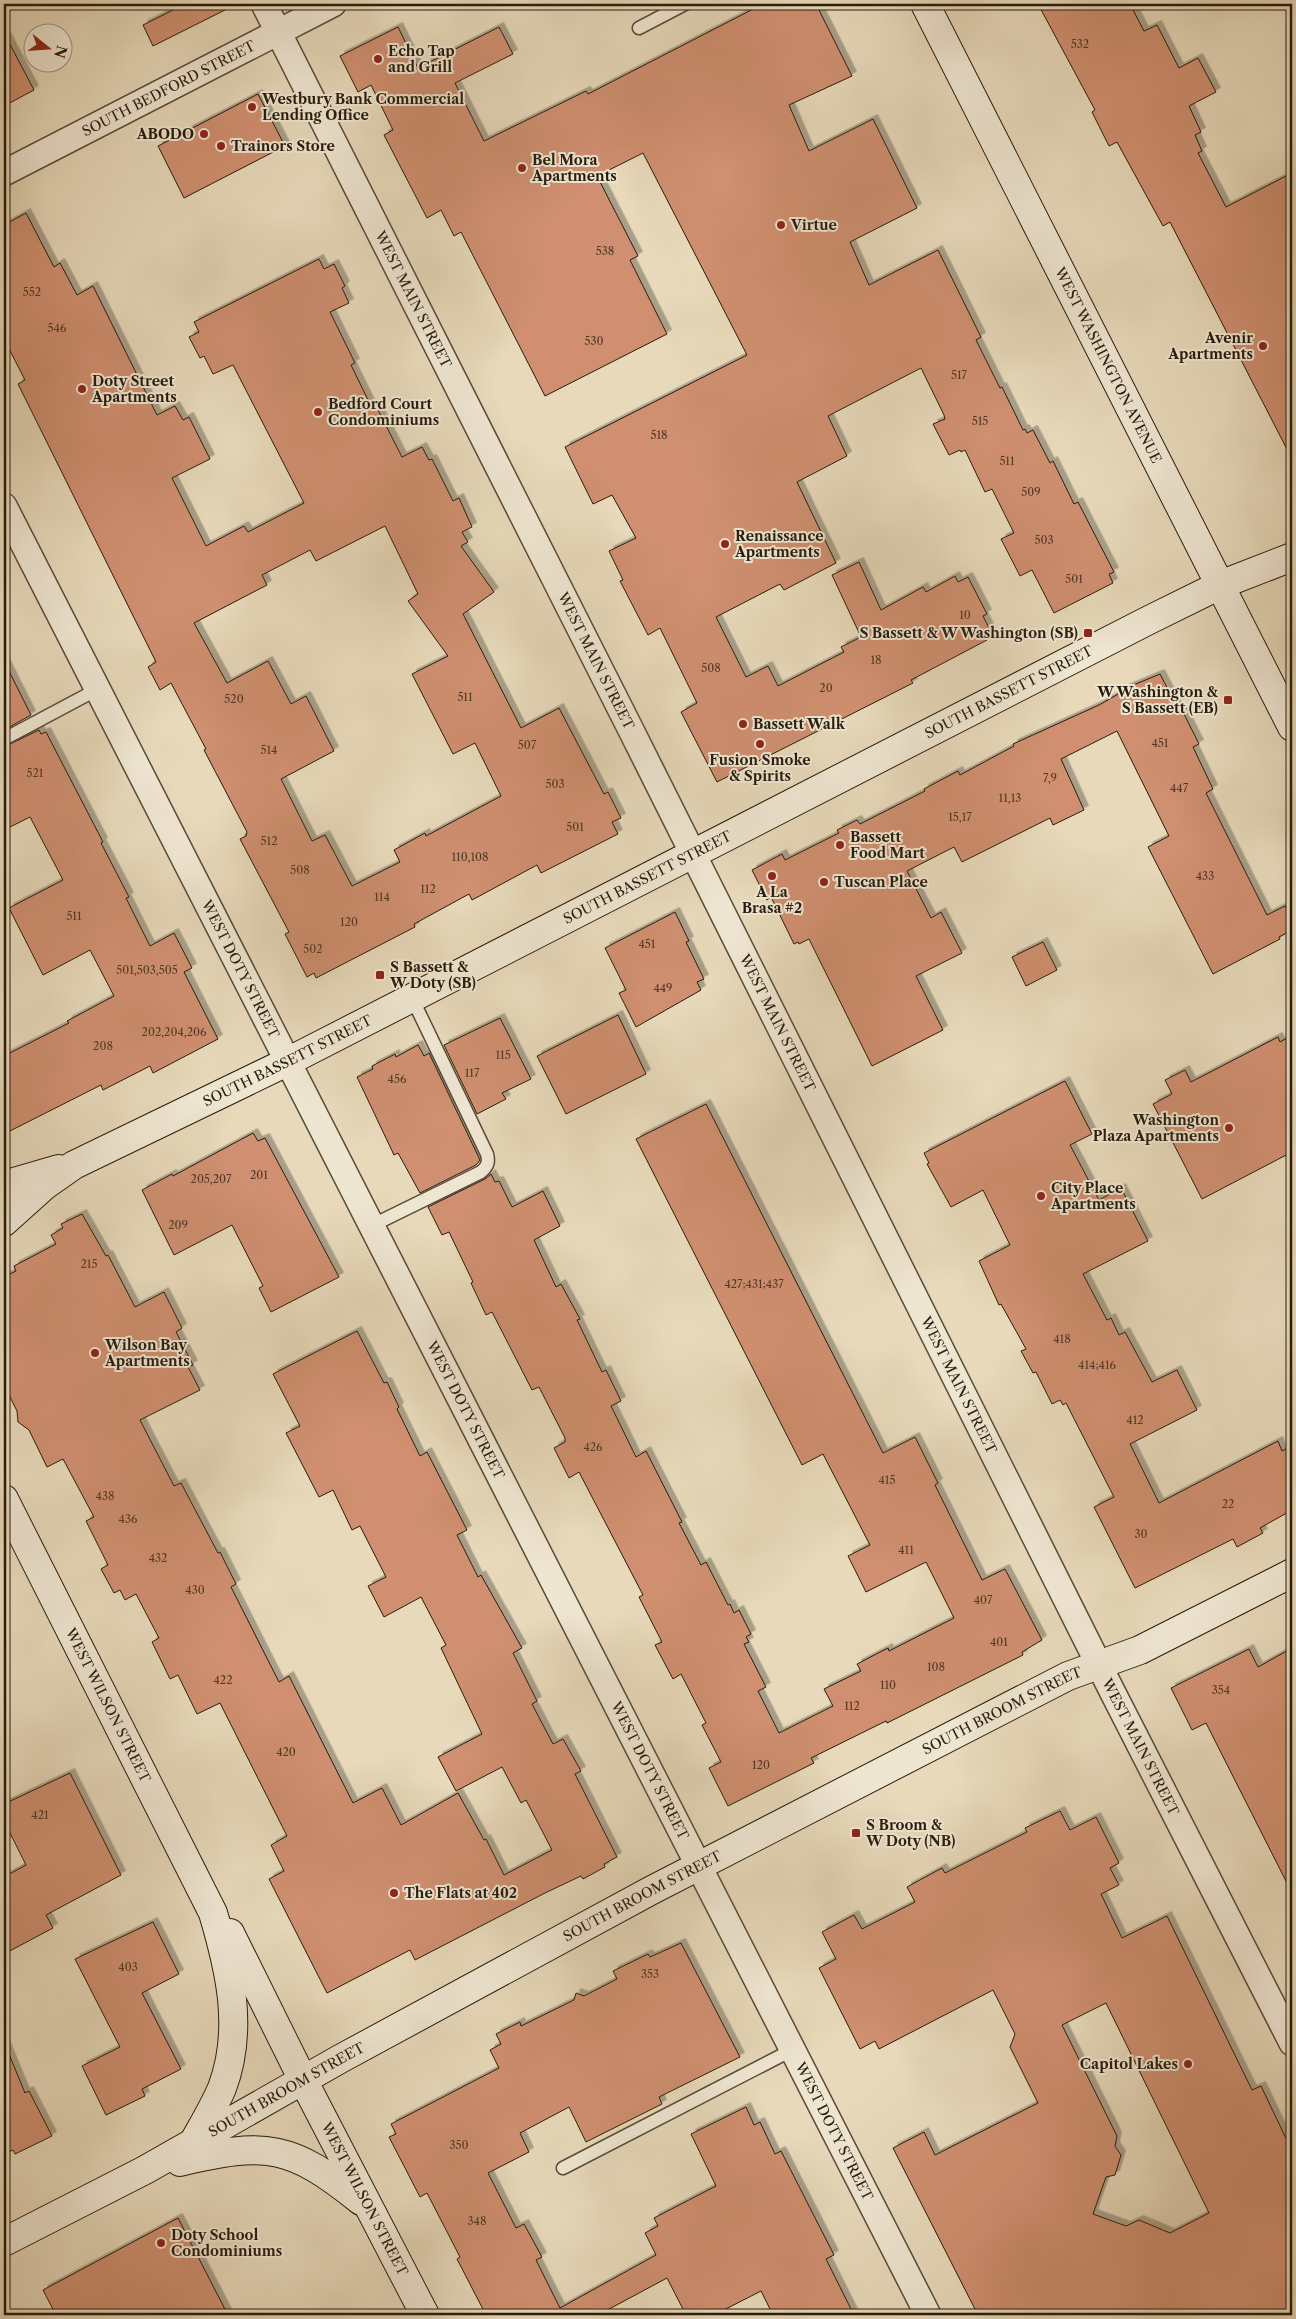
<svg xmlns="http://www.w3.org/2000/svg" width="1296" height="2319" font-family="'Libre Caslon Text',serif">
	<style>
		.building { fill: #cf8f70; stroke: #281c0c; fill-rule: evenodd; filter: url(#shadow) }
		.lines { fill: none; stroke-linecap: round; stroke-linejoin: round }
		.lane-casing { stroke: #584b38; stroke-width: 15 }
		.street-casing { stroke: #584b38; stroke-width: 28 }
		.secondary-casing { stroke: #281c0c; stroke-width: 30 }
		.lane { stroke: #efe6d2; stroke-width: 12 }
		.street { stroke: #efe6d2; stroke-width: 25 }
		.secondary { stroke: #efe6d2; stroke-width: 28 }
		.poi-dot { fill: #8f2418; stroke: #efe6d2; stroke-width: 2 }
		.labels { text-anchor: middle; stroke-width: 4; stroke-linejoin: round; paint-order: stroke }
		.number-label { font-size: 11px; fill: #523925 }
		.poi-label { font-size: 14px; font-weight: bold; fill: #281c0c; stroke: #efe6d2; text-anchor: start }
		.street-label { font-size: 14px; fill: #281c0c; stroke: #efe6d2 }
	</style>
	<defs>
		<filter id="shadow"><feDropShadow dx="4.5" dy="-4.5" stdDeviation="0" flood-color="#0004"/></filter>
	</defs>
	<rect width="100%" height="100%" fill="#e7d9ba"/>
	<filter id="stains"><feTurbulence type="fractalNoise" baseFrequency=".004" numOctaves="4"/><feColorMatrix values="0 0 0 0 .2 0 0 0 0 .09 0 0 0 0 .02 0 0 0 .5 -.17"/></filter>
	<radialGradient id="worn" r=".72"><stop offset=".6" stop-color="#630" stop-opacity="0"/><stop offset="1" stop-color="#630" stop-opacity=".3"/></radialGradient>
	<g class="building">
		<polygon points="185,4 237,4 153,46 143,25"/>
		<polygon points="763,4 816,4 852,76 789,105 809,151 873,119 917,208 850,242 869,285 938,250 981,337 976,340 1000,388 1002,387 1023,430 1025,429 1027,433 1033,430 1050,463 1053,461 1074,504 1078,502 1114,572 1109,574 1113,583 1054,613 1032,570 1020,576 1001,539 1014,533 992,489 985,492 965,450 961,452 960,450 949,455 933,424 945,419 944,415 921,368 828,416 847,456 797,482 836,563 784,590 780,584 716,617 746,677 768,666 778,686 844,652 841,647 861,637 832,575 859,562 881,610 923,587 926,592 955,576 958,582 968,577 987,614 983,616 992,634 985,637 987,640 911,680 913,683 717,782 681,712 697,703 660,628 648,635 620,581 623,580 609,551 636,538 612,495 593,504 565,447 747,355 643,153 597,176 638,256 630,260 667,334 545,396 461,232 454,236 441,210 427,218 384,135 393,130 371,85 358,92 340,56 398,27 418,68 499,27 513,54 455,83 484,141 586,91 588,94"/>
		<polygon points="1038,4 1130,4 1144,31 1157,25 1179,68 1198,58 1216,92 1189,106 1201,132 1195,135 1202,151 1198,153 1226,207 1292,173 1292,459 1170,222 1163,226 1117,142 1109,146 1092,112 1095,110"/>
		<polygon points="4,33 34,90 4,106"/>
		<polygon points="258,94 285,146 184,198 158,146"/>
		<path d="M 26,213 L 54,267 L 60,263 L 77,295 L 93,286 L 157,415 L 175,406 L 183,420 L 189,417 L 210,459 L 172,478 L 206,546 L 244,526 L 248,532 L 304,503 L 233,365 L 213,374 L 204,356 L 200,358 L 189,337 L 199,332 L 194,322 L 319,259 L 324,269 L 334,264 L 345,286 L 342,288 L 349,303 L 330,312 L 355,363 L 351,365 L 372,408 L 376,406 L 402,457 L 422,447 L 429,460 L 432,459 L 453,501 L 459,498 L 472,527 L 462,532 L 468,542 L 461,546 L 494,592 L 463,614 L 521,728 L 559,708 L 604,794 L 608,792 L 621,818 L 612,822 L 618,834 L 541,873 L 537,865 L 472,900 L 469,894 L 414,924 L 415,927 L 316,978 L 314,973 L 307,977 L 285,934 L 289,932 L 240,839 L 246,836 L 247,832 L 204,750 L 206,749 L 171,683 L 160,690 L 148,667 L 156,662 L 18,384 L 25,380 L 4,339 L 4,225 ZM 385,526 L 418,594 L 408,601 L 448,656 L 412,674 L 453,754 L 475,743 L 501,796 L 426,836 L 425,833 L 394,850 L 400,862 L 352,886 L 325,835 L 312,841 L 281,779 L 334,751 L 306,696 L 291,704 L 268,661 L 227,683 L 194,623 L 267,585 L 262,575 L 310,550 L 316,561 Z"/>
		<polygon points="4,661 31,715 4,730"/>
		<polygon points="1160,674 1180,713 1183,712 1199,744 1193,747 1213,789 1206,793 1267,915 1285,906 1292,921 1292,930 1279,937 1280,939 1213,974 1148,847 1169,836 1117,731 1061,759 1084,810 1053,825 1050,818 962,862 954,847 907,871 931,918 941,912 962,953 916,976 943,1030 872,1066 809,939 799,944 798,942 794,944 771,897 767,900 752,870 782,854 785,860 839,833 837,830 857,820 860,824 925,791 924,789 958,771 960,775 1014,746 1013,744 1099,705 1120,693 1119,691"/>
		<polygon points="39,730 41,734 46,732 103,842 101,843 129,897 126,898 150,946 174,933 192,968 184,972 218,1039 153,1073 150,1066 103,1090 101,1085 4,1134 4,1056 69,1023 67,1021 114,996 90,950 43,975 9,908 63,880 30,817 4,830 4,747"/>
		<polygon points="675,912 689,941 686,942 704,979 697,982 701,990 636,1027 619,993 626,990 605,948"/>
		<polygon points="1043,942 1057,970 1026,986 1012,957"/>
		<polygon points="618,1015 646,1074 566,1114 537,1056"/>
		<polygon points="500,1018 531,1079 502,1093 506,1099 477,1114 444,1045"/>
		<polygon points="1292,1035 1292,1152 1202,1199 1153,1104 1172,1094 1165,1080 1185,1070 1191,1082 1278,1037 1280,1042"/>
		<polygon points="418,1045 424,1056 429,1053 480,1160 476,1165 420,1193 398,1153 394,1155 357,1077 373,1069 372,1066 395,1054 396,1057"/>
		<polygon points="1065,1081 1092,1134 1070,1145 1099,1200 1121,1188 1148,1241 1083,1274 1107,1320 1111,1318 1119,1335 1125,1332 1152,1382 1177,1370 1197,1410 1130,1444 1159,1503 1278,1441 1282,1451 1292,1446 1292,1510 1260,1528 1263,1533 1237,1547 1233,1539 1135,1588 1094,1507 1114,1497 1066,1403 1063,1405 1060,1400 1052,1404 1036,1372 1033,1373 1021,1351 1026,1349 1001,1304 999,1305 979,1261 1010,1245 983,1190 951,1207 927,1164 929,1163 924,1153"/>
		<polygon points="706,1104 883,1453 915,1437 938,1483 935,1485 982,1580 1005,1569 1042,1640 1022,1652 1023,1655 887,1723 886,1721 811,1758 814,1763 728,1806 709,1768 721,1762 702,1725 706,1723 681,1674 673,1679 655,1645 662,1642 639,1597 643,1595 579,1472 569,1478 554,1448 565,1442 565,1438 539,1387 532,1390 492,1312 486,1315 471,1283 473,1282 449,1232 442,1235 428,1207 485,1179 491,1174 495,1182 499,1181 512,1207 543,1191 560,1226 534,1240 556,1287 561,1284 580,1319 577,1320 602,1372 606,1370 621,1401 611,1406 636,1457 646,1451 682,1522 679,1523 701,1565 706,1562 728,1605 730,1604 734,1613 739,1610 751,1634 746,1637 749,1642 744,1644 766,1687 758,1691 779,1733 833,1706 824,1689 861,1671 857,1664 888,1648 889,1651 954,1618 926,1562 866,1592 848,1556 870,1545 823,1454 802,1465 636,1139"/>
		<polygon points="253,1133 258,1141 265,1138 339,1277 271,1312 259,1288 263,1286 232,1225 174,1255 142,1190 172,1174 173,1176"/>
		<polygon points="82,1214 106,1256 108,1255 135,1307 164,1292 182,1328 176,1332 193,1365 188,1367 200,1390 140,1420 174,1486 181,1483 218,1553 220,1552 236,1584 231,1587 279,1682 289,1676 353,1803 382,1788 401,1825 458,1793 484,1840 486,1839 504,1875 552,1850 526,1800 521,1803 502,1767 456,1791 438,1757 482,1734 441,1648 446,1645 421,1597 384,1617 368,1586 386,1577 360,1526 352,1530 333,1490 319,1497 286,1433 300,1426 273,1374 357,1331 384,1383 387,1382 399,1407 397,1409 420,1456 427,1452 467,1530 457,1535 478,1577 481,1575 522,1648 513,1653 537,1701 532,1704 553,1744 563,1739 581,1771 575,1774 617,1857 604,1864 605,1867 583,1879 581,1876 547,1892 415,1960 410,1950 327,1993 269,1879 284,1871 271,1845 287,1836 220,1703 197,1714 178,1675 170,1679 152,1642 159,1638 136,1594 125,1600 120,1590 114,1593 101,1569 108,1565 86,1521 94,1517 63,1459 47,1467 29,1430 18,1422 17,1411 9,1395 4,1391 4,1277 16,1271 14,1266 56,1244 51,1235 63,1228 61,1224"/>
		<polygon points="1292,1648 1292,1893 1206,1723 1192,1730 1171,1688 1249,1649 1258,1667"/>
		<polygon points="70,1773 121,1875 46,1915 53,1928 4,1954 4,1877 26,1865 4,1821 4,1804"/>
		<path d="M 1060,1811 L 1070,1830 L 1096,1817 L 1119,1863 L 1110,1868 L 1119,1885 L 1101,1894 L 1122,1938 L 1167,1916 L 1252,2090 L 1261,2086 L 1292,2151 L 1292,2315 L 978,2315 L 893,2148 L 924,2132 L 935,2155 L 1038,2103 L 1010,2047 L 1015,2034 L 993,1990 L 879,2049 L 875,2041 L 860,2049 L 819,1968 L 836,1959 L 822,1932 L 854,1915 L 862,1929 L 915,1902 L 907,1887 L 942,1868 L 945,1873 L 1027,1832 L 1025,1828 ZM 1106,2003 L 1209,2213 L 1170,2233 L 1139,2220 L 1126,2226 L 1093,2214 L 1106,2177 L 1115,2175 L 1121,2155 L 1115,2146 L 1117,2136 L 1062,2025 Z"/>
		<polygon points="153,1922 179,1974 142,1993 181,2069 142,2089 145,2096 106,2115 82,2066 120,2047 75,1959"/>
		<polygon points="681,1943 740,2057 659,2097 662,2104 586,2142 569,2107 520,2133 529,2152 488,2173 516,2228 524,2224 542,2257 536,2260 560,2308 656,2255 645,2233 658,2226 654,2218 716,2186 691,2134 746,2107 754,2125 760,2122 775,2154 781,2151 834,2255 826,2259 854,2315 773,2315 761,2291 714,2315 686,2315 667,2278 598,2315 486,2315 457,2259 460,2257 427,2193 420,2197 389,2137 396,2134 391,2124 499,2068 490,2050 501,2044 496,2034 520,2022 521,2026 574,2000 576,1993 584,1996 617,1979 613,1971 648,1954 650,1957"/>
		<polygon points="4,2042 25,2093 29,2091 52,2136 15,2154 13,2150 4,2154"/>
		<polygon points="178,2218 228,2315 56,2315 43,2290"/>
	</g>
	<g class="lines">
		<g class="lane-casing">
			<g id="lane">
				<polyline points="639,28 685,4"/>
				<polyline points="4,739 98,689"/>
				<path d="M 371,1226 L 481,1172 C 488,1166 489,1162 487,1154 L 412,998"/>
				<polyline points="563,2168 792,2050"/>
			</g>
		</g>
		<g class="street-casing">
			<g id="street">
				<path id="s1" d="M 264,4 L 632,732 L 1112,1691 L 1292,2043"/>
				<path id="s2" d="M 4,173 L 333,4"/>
				<path id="s3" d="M 4,506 L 928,2315"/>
			</g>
		</g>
		<g class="secondary-casing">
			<g id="secondary">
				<path id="s4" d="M 925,4 L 1292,727"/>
				<polyline points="4,1185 59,1169"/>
				<path id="s5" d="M 4,1222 L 44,1186 L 74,1165 L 287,1062 L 1149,620 L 1220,585 L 1292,557"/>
				<path id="s6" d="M 4,1499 L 213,1913 C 230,1970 244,2030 222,2088 C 214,2107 203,2125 193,2143"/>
				<path id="s7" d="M 230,1933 L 303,2080 L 425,2315"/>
				<path d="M 180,2162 C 266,2141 292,2145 361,2201"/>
				<path id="s8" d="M 4,2242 L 145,2170 L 340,2059 L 652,1890 L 1068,1676 L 1140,1650 L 1292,1573"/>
			</g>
		</g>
		<use href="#lane" class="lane"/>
		<use href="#street" class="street"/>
		<use href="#secondary" class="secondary"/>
	</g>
	<g class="poi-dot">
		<circle cx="378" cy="59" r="5"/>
		<circle cx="252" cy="107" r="5"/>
		<circle cx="204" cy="134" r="5"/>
		<circle cx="221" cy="146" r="5"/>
		<circle cx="522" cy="168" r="5"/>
		<circle cx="781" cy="225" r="5"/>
		<circle cx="1263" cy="346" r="5"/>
		<circle cx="82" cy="389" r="5"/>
		<circle cx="318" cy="412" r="5"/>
		<circle cx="725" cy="544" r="5"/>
		<rect x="1083" y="628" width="10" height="10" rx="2.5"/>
		<rect x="1223" y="695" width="10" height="10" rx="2.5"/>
		<circle cx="743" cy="724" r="5"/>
		<circle cx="760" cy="744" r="5"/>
		<circle cx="840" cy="845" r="5"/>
		<circle cx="772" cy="876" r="5"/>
		<circle cx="824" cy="882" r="5"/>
		<rect x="375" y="970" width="10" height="10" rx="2.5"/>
		<circle cx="1229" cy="1128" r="5"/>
		<circle cx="1041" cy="1196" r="5"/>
		<circle cx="95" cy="1353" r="5"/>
		<rect x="851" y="1828" width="10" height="10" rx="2.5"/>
		<circle cx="394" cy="1893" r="5"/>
		<circle cx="1188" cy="2064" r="5"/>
		<circle cx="161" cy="2243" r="5"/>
	</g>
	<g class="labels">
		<g class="number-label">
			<text x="1080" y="48">532</text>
			<text x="605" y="255">538</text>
			<text x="32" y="296">552</text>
			<text x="57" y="332">546</text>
			<text x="594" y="345">530</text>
			<text x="959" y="379">517</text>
			<text x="980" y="425">515</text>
			<text x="659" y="439">518</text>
			<text x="1007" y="465">511</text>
			<text x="1031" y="496">509</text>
			<text x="1044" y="544">503</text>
			<text x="1074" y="583">501</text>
			<text x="965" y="619">10</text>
			<text x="876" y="664">18</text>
			<text x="711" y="672">508</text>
			<text x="826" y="692">20</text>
			<text x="465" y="701">511</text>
			<text x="234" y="703">520</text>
			<text x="1160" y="747">451</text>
			<text x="527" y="749">507</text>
			<text x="269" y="754">514</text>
			<text x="35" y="777">521</text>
			<text x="1050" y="782">7,9</text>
			<text x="555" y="788">503</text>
			<text x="1179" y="792">447</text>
			<text x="1010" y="802">11,13</text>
			<text x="960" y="821">15,17</text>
			<text x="575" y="831">501</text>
			<text x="269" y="845">512</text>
			<text x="470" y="861">110,108</text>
			<text x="300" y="874">508</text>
			<text x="1205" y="880">433</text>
			<text x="428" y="893">112</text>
			<text x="382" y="901">114</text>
			<text x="74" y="920">511</text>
			<text x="349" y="926">120</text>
			<text x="647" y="948">451</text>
			<text x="313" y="953">502</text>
			<text x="147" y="974">501,503,505</text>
			<text x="663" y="992">449</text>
			<text x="174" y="1036">202,204,206</text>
			<text x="103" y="1050">208</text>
			<text x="503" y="1059">115</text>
			<text x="472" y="1077">117</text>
			<text x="397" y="1083">456</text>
			<text x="259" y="1179">201</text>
			<text x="211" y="1183">205,207</text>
			<text x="178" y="1229">209</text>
			<text x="89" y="1268">215</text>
			<text x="754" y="1288">427;431;437</text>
			<text x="1062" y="1343">418</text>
			<text x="1097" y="1369">414;416</text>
			<text x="1135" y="1424">412</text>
			<text x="593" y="1451">426</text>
			<text x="887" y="1484">415</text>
			<text x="105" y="1500">438</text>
			<text x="1228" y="1508">22</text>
			<text x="128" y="1523">436</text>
			<text x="1141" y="1538">30</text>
			<text x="906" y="1554">411</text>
			<text x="158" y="1562">432</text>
			<text x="195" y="1594">430</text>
			<text x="983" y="1604">407</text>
			<text x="999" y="1646">401</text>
			<text x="936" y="1671">108</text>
			<text x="223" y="1684">422</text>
			<text x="888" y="1689">110</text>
			<text x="1221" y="1694">354</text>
			<text x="852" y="1710">112</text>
			<text x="286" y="1756">420</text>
			<text x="761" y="1769">120</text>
			<text x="40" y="1819">421</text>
			<text x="128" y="1971">403</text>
			<text x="650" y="1978">353</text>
			<text x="459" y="2149">350</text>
			<text x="477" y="2225">348</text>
		</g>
		<g class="poi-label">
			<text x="388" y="56">Echo Tap<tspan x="388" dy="16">and Grill</tspan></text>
			<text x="262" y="104">Westbury Bank Commercial<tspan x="262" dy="16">Lending Office</tspan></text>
			<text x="194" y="139" text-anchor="end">ABODO</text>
			<text x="231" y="151">Trainors Store</text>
			<text x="532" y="165">Bel Mora<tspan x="532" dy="16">Apartments</tspan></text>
			<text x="791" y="230">Virtue</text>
			<text x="1253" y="343" text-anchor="end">Avenir<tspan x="1253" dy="16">Apartments</tspan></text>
			<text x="92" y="386">Doty Street<tspan x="92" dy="16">Apartments</tspan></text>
			<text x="328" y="409">Bedford Court<tspan x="328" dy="16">Condominiums</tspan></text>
			<text x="735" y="541">Renaissance<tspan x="735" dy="16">Apartments</tspan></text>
			<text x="1078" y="638" text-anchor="end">S Bassett &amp; W Washington (SB)</text>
			<text x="1218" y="697" text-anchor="end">W Washington &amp;<tspan x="1218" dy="16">S Bassett (EB)</tspan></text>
			<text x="753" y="729">Bassett Walk</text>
			<text x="760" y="765" text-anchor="middle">Fusion Smoke<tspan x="760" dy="16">&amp; Spirits</tspan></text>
			<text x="850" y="842">Bassett<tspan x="850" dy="16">Food Mart</tspan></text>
			<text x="834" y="887">Tuscan Place</text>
			<text x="772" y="897" text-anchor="middle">A La<tspan x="772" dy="16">Brasa #2</tspan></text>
			<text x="390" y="972">S Bassett &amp;<tspan x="390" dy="16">W Doty (SB)</tspan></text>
			<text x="1219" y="1125" text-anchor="end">Washington<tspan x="1219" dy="16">Plaza Apartments</tspan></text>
			<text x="1051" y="1193">City Place<tspan x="1051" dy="16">Apartments</tspan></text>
			<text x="105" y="1350">Wilson Bay<tspan x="105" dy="16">Apartments</tspan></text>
			<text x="866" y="1830">S Broom &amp;<tspan x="866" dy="16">W Doty (NB)</tspan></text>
			<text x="404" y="1898">The Flats at 402</text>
			<text x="1178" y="2069" text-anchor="end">Capitol Lakes</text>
			<text x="171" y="2240">Doty School<tspan x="171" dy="16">Condominiums</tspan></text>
		</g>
		<g class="street-label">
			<text dy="5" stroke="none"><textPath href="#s2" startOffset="185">SOUTH BEDFORD STREET</textPath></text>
			<text dy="5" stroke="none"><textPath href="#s1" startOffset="331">WEST MAIN STREET</textPath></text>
			<text dy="5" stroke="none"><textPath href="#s4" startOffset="405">WEST WASHINGTON AVENUE</textPath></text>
			<text dy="5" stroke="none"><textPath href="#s1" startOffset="736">WEST MAIN STREET</textPath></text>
			<text dy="5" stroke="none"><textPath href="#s5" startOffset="1138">SOUTH BASSETT STREET</textPath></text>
			<text dy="5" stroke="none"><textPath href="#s5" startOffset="732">SOUTH BASSETT STREET</textPath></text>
			<text dy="5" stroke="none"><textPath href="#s3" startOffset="520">WEST DOTY STREET</textPath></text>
			<text dy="5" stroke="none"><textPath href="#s1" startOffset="1141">WEST MAIN STREET</textPath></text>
			<text dy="5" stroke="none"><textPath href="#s5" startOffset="328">SOUTH BASSETT STREET</textPath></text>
			<text dy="5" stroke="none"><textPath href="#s1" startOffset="1546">WEST MAIN STREET</textPath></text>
			<text dy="5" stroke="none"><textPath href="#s3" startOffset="1015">WEST DOTY STREET</textPath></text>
			<text dy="5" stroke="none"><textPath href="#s6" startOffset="231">WEST WILSON STREET</textPath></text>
			<text dy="5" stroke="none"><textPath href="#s8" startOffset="1131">SOUTH BROOM STREET</textPath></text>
			<text dy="5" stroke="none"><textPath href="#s1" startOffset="1951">WEST MAIN STREET</textPath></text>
			<text dy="5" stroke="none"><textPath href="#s3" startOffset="1420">WEST DOTY STREET</textPath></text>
			<text dy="5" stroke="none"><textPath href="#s8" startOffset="726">SOUTH BROOM STREET</textPath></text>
			<text dy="5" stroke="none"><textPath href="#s8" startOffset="321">SOUTH BROOM STREET</textPath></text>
			<text dy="5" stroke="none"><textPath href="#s3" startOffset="1825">WEST DOTY STREET</textPath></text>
			<text dy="5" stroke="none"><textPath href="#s7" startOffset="298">WEST WILSON STREET</textPath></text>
		</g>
	</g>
	<rect width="1296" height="2319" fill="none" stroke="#e7d9ba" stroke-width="20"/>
	<rect x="5" y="5" width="1286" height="2309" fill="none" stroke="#281c0c" stroke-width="2.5"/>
	<rect x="10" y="10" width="1276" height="2299" fill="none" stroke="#281c0c"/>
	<g transform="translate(48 48) rotate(107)"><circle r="24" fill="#efe6d2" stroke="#9f9583"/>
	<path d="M0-4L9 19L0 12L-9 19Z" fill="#8f2418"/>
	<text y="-8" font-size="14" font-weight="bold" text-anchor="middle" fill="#281c0c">N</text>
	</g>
	<rect width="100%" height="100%" filter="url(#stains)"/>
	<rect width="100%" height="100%" fill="url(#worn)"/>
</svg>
